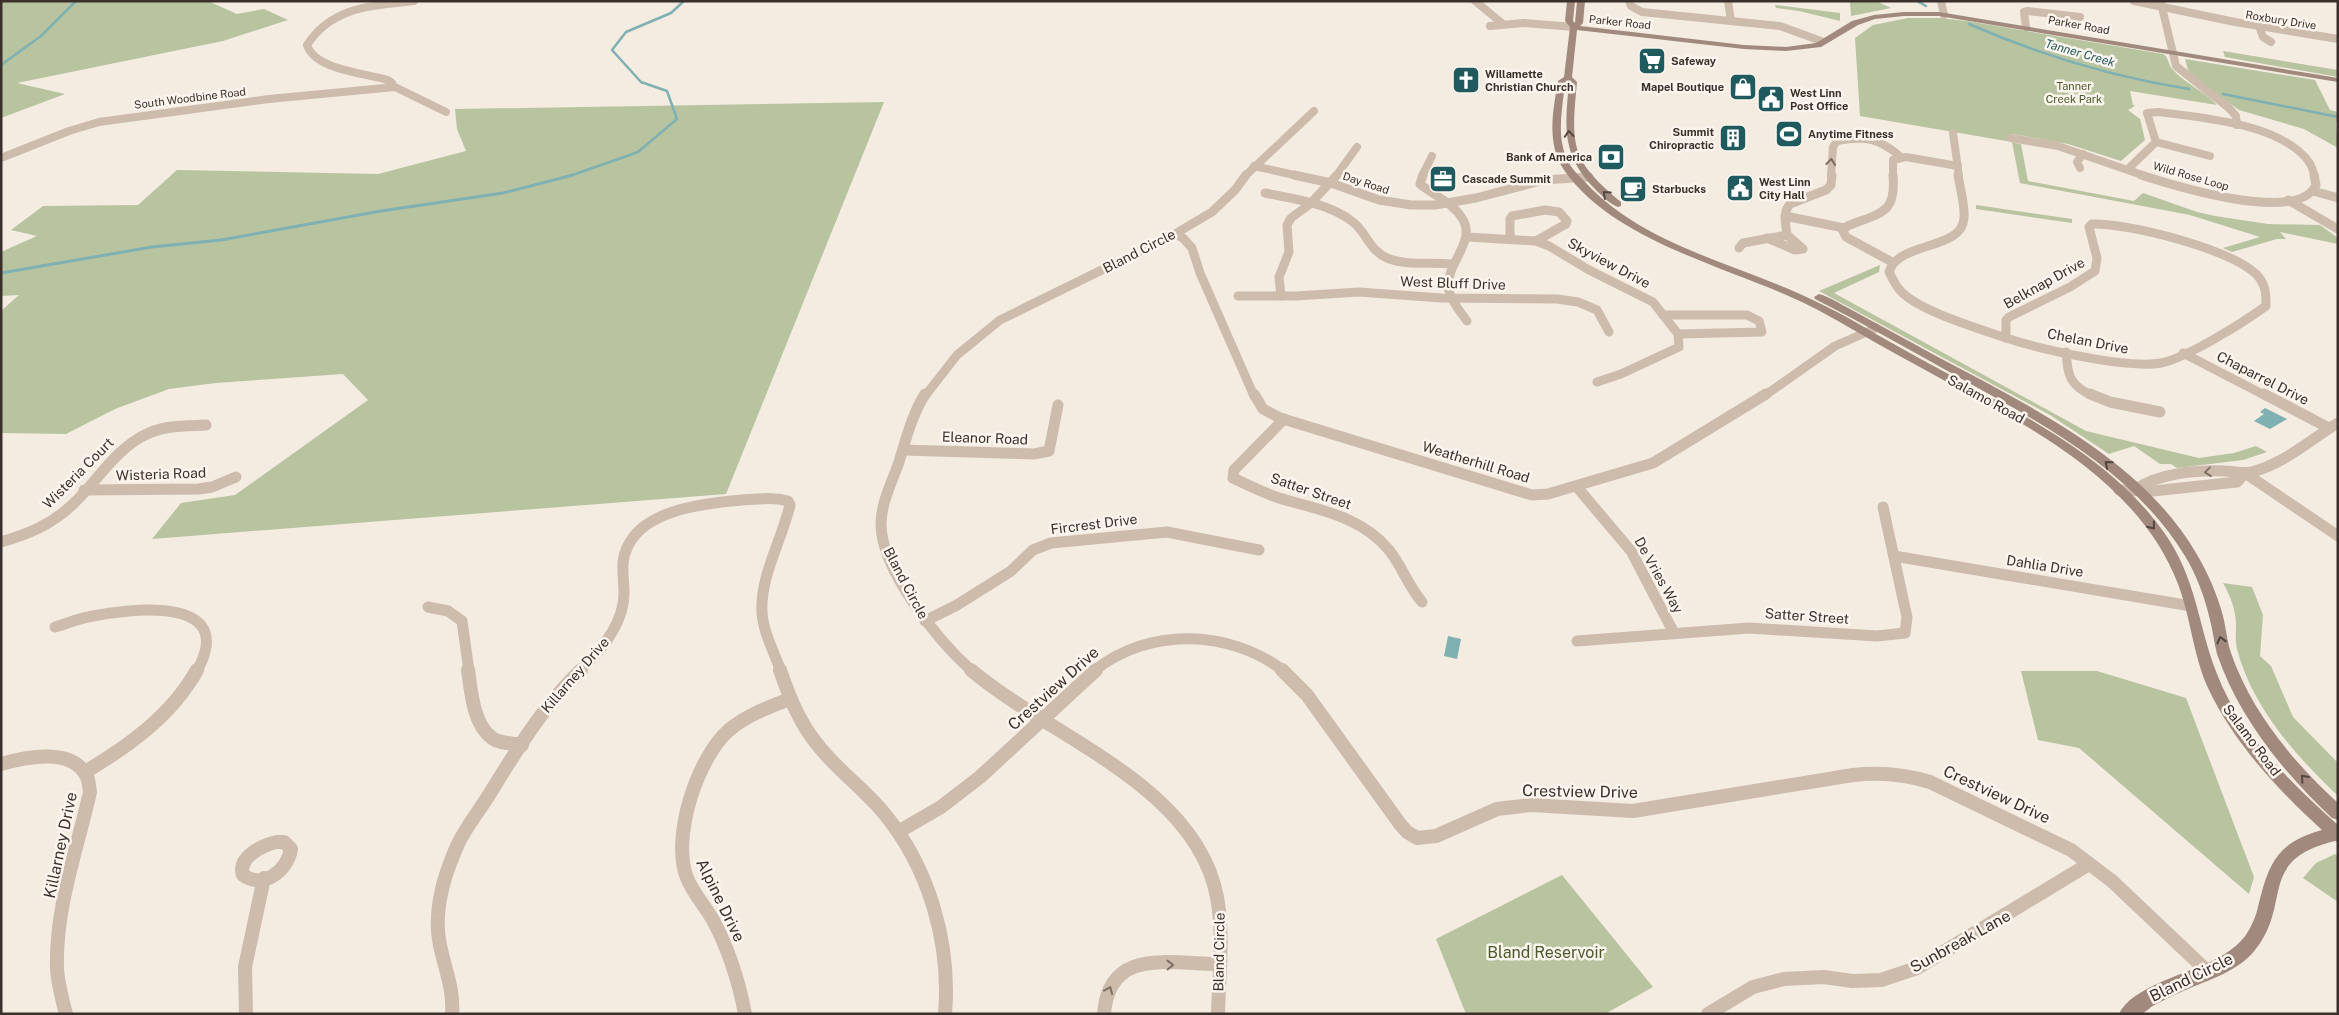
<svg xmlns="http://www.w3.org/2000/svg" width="2339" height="1015" font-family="'Public Sans',sans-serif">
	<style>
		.green { fill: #b8c4a0 }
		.water { fill: #7fb0b2 }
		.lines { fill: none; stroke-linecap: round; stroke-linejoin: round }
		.stream-far1 { stroke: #7fb0b2; stroke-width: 2.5 }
		.stream { stroke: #7fb0b2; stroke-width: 3 }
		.street-far3 { stroke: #cdbbac; stroke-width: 8 }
		.street-far2 { stroke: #cdbbac; stroke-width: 9 }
		.street-far1 { stroke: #cdbbac; stroke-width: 11 }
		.street { stroke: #cdbbac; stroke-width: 14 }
		.secondary { fill: #a18a7d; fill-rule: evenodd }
		.oneway { stroke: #544640 }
		.oneway2 { stroke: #7d6f65 }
		.labels { text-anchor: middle; stroke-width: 5; stroke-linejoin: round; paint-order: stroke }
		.far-street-label { font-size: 11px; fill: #3b302b; stroke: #fbf5ee }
		.far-poi-label { font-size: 11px; font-weight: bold; fill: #3b302b; stroke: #fbf5ee; text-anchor: start }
		.far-park-label { font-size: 11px; fill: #4a5a2e; stroke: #fbf5ee }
		.far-water-label { font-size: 12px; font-style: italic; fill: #1f5a5e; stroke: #fbf5ee }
		.street-label { font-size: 14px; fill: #3b302b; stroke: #fbf5ee }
		.near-street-label { font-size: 16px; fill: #3b302b; stroke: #fbf5ee }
		.near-park-label { font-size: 16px; fill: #4a5a2e; stroke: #fbf5ee }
	</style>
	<rect width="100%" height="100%" fill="#f4ebe1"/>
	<g class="green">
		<polygon points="1,1 208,1 237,14 264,9 288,20 223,41 17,83 65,94 1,118"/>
		<polygon points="1850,1 1876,1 1891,8 1851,16"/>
		<polygon points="1775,5 1840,13 1840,21 1799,11 1776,8"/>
		<path d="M 1908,18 L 1940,18 L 1967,21 L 2163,54 C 2169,57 2168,65 2173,70 C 2186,84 2204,91 2217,105 L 2130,91 L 2133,105 L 2135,106 L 2128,110 L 2140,119 L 2145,140 L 2121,161 L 2068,144 L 2013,134 L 2015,143 L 2021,144 L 2028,181 L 2134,201 L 2143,193 L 2197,212 L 2215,216 L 2268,224 L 2320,225 L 2338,238 L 2338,244 L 2280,232 L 2286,239 L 2277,239 L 2232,252 L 2223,248 L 2260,237 L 2190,215 L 2020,183 L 2012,142 L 1860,116 L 1855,38 L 1873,25 Z"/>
		<polygon points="2223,51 2338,70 2338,77 2225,57"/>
		<polygon points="2185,59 2315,80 2330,110 2338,112 2338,122 2336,123 2338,148 2304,129 2239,110 2197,80 2188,70"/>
		<polygon points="884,102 726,494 152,539 181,503 235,495 368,400 343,374 216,383 169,389 115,409 66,434 1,433 1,311 19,295 1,296 1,252 37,236 11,230 43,206 138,205 177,170 378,174 466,151 457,129 455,109"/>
		<polygon points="1976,205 2072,219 2072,223 1976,209"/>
		<polygon points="1880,265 1879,272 1834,293 2086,431 2199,458 2234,453 2256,446 2267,452 2243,460 2177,468 2171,464 2160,464 2134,446 2109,454 2050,415 1819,291"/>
		<path d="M 2223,583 L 2252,587 L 2263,615 L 2260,656 L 2271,666 L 2293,717 L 2338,763 L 2338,796 C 2296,756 2252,707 2237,649 C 2235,640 2236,631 2236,622 C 2235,608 2230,595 2223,583 Z"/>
		<polygon points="2021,671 2097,671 2186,698 2254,877 2249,894 2079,748 2038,740"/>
		<polygon points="2335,854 2338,856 2338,902 2303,878 2316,863"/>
		<polygon points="1562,875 1653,987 1605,1014 1466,1014 1436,939"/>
	</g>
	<g class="water">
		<polygon points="2265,408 2287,419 2270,429 2254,421 2264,414 2260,412"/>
		<polygon points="1448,636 1461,639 1457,659 1444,656"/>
	</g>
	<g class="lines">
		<g class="stream-far1">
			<polyline points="1917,1 1926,6"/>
			<path d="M 1969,24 C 2040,55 2112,77 2189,89"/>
			<polyline points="1,65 41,36 76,1"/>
			<polyline points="2223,94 2338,117"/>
			<polyline points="570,176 638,152 677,119 667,91 641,82 612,50 626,32 671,13 684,1"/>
		</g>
		<polyline class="stream" points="1,273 152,247 221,240 381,211 503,193 573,175"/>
		<g class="street-far3">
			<polyline points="1475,1 1503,24"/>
			<polyline points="1629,1 1631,6 1642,12 1780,26 1821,41"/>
			<polyline points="1728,1 1731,21"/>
			<polyline points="1941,1 1944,15"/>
			<polyline points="2134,1 2235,22 2338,39"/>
			<polyline points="2161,3 2176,66 2229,108 2236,116 2237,125"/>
			<polyline points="1490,26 1524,23 1574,27"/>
			<polyline points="2259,26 2263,37 2271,42"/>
			<polyline points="2026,27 2024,12 2028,11 2080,17"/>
			<path d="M 387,87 L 392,83 L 388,80 C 365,73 315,70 307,45 C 332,6 372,6 414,1"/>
			<polyline points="1953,133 1959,176"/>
			<polyline points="2011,138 2058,146 2145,176"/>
			<polyline points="2156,142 2210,156"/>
			<polyline points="1,158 69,131 99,122 269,99 395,87 446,112"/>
			<polyline points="1254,166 1299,176"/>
			<polyline points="2080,168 2077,162 2083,154"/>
			<path d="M 2128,169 L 2156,142 L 2147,113 L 2158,112 C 2201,117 2282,124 2309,162 C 2312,166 2313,172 2315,176"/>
			<polyline points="1245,176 1314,111"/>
			<polyline points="1336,176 1357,147"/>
			<polyline points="1422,176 1432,156"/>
			<path d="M 1831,176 L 1833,147 L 1837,141 C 1866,136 1879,138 1901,157"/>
			<polyline points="1893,176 1893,160 1906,157 1958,166"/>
		</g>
		<g class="street-far2">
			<polyline points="1294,175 1331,183 1379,200 1411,205 1435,205 1476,198 1544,180 1589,177"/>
			<path d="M 1423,175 L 1420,184 C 1433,195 1453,203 1462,218 C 1478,242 1443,265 1449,291 C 1452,303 1460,311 1467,321"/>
			<path d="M 1958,175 C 1960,188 1965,204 1964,218 C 1962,251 1898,241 1889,272 C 1892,278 1895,284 1899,289 C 1915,310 1980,329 2006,338"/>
			<path d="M 2141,175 C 2172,185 2298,225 2316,185 L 2314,175"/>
			<polyline points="2313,191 2338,198"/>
			<path d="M 1265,193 C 1294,199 1329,203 1353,222 C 1366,232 1370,251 1387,258 C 1407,266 1431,262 1452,264"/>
			<polyline points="2288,200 2338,229"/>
			<polyline points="1785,216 1844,228"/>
			<path d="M 2092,224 C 2130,223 2229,249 2256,274 C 2266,284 2266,294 2266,306 C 2244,322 2187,358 2161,363 C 2127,369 2040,349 2006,338 L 2006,320 L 2009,317 L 2070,287 L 2095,271 L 2097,258 L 2089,227 Z"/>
			<polyline points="1175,234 1183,238 1192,248 1200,273 1254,396"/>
			<polyline points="1467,237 1536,241 1549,246 1589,270 1653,302 1678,334 1679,347 1621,374 1597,382"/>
			<polyline points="1767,238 1795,250 1803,249 1787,235"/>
			<polyline points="1510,239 1510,219 1512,216 1545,210 1559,212 1567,221 1566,224 1536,241"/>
			<path d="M 1739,248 L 1743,243 L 1787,235 C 1786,224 1782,213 1790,204 L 1826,190 L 1831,185 L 1832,175"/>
			<path d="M 1892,262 L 1846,237 L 1843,231 C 1845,226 1850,225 1855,223 C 1885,212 1896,210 1893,175"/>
			<polyline points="1238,296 1296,296 1359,292 1441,298 1557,299 1578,302 1597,310 1609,332"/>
			<polyline points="1281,296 1279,277 1289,252 1287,225 1291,218 1310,204 1337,175"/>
			<polyline points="1663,315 1747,315 1759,321 1762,332 1678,334"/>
			<path d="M 2066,352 C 2068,376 2069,385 2093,396"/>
			<polyline points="2183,353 2266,396"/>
			<polyline points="925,396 957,355 1000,320 1175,234 1212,212 1235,190 1246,175"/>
			<polyline points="1764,396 1835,346 1876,328"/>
		</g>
		<g class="street-far1">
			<path d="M 925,394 C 912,415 906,439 899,462 C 892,482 881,503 881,524 C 881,570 939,642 972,671"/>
			<polyline points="1254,394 1263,409 1280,418 1532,495 1548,494 1653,463 1766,394"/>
			<polyline points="2090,394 2110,402 2160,412"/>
			<polyline points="2264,394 2329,428"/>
			<path d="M 1284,419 L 1234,470 L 1233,478 C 1248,485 1264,493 1279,498 C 1319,510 1361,516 1389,550 C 1402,566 1408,586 1422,602"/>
			<polyline points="903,450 1034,454 1049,451 1058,405"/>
			<polyline points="2245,473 2338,536"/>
			<polyline points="1577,487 1631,551 1674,633"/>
			<path d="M 2136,489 C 2159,473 2197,470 2225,471 C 2234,471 2242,474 2251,472 C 2283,465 2311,439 2338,423"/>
			<polyline points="84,490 199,489 212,487 236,477"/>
			<polyline points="2119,490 2153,491 2237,482 2245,473"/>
			<path d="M 1,542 C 28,534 51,525 72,505 C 98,481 115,448 149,433 C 167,425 187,426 206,425"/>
			<polyline points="1894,556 2191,606"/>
			<polyline points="428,607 448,611 462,621 469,671"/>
			<polyline points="925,621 957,605 1011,571 1033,550 1051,543 1167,532 1259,550"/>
			<path d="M 55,627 C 66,624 77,619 88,617 C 130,608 239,595 197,671"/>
			<polyline points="1577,641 1749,628 1877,636 1905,633 1907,617 1883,507"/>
			<path d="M 579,671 C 601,651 624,624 624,593 C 624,578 620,562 627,548 C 643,509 707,503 742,500 C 758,499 773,497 788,501 L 790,505 C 782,540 760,576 762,612 C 763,632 774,652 781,671"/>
			<path d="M 1094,671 C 1148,627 1229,629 1284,671"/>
		</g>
		<g class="street">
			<path d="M 468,670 C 471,691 473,724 492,738 C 500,744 513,743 522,745"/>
			<path d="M 780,670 C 789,696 799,722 817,744 C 836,769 863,788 883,812 C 929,867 951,943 945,1014"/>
			<path d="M 971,670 C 1050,737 1196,785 1217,897 C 1224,935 1219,975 1218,1014"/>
			<path d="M 1282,670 L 1307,695 L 1400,824 L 1407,832 L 1417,838 L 1436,836 L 1497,809 L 1531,805 L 1633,811 L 1853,775 C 1880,772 1904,774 1930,782 L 2071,850 L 2112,881 L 2207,971"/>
			<path d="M 1,764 C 26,757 73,747 87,777 C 89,781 89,787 90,792 C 77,850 55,909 57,969 C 58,984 62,999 66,1014"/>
			<path d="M 85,772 C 129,746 172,715 197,670"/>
			<polyline points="898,832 941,807 980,777 1096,670"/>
			<path d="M 277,842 L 284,842 L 291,849 C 288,870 263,890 243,875 C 237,857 263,845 277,842 Z"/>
			<polyline points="246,1014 245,967 264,878"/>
			<path d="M 452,1014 C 455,980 435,951 438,917 C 439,892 448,866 458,844 C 466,827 479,811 489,795 C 516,751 543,706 581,670"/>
			<path d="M 745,1014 C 739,982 729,950 713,920 C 705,906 693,893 687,878 C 671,838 697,758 729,730 C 747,715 769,707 790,699"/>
			<path d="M 1104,1014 C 1109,947 1169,964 1218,964"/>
			<polyline points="1708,1014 1753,987 1784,979 1824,977 1852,981 1881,980 1917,968 2089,864"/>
		</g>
		<g class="secondary">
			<path d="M 1567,1 L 1575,1 L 1573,21 L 1575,23 L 1577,1 L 1585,1 L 1583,23 L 1580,26 L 1744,45 L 1786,47 L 1816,43 L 1852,21 L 1874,15 L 1904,12 L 1939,12 L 2338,78 L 2338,82 L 1939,16 L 1904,16 L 1875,19 L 1858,25 L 1821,47 L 1786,51 L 1744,49 L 1577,30 L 1572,77 L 1577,82 C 1571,146 1570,160 1621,202 L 1621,206 L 1618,207 C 1609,204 1600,194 1594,188 C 1561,154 1565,126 1569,83 L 1567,81 C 1564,89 1563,100 1562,109 C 1560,126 1560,144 1567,159 C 1571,168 1578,175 1585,182 C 1645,247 1740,264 1817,302 C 1843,314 1867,329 1892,343 C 1929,364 1966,383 2003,404 C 2063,437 2122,474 2163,531 C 2197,578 2197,623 2217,674 C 2240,734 2291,783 2338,825 L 2338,842 L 2335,841 C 2256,860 2293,903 2255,950 C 2237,973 2204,981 2179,993 C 2169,997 2160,1002 2151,1007 C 2149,1009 2145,1012 2142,1014 C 2136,1015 2126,1014 2119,1014 C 2131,987 2189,973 2214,960 C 2230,952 2245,941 2252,924 C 2257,915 2258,905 2261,895 C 2271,857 2283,841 2322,830 C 2277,789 2234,743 2208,688 C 2193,655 2191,618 2178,584 C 2151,513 2089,464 2026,426 C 1983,401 1939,378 1896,354 C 1866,338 1837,319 1806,304 C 1730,267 1614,242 1564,170 C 1546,143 1553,111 1558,81 L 1564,77 L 1570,27 L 1565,21 Z"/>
			<path d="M 1819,294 C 1830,297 1840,304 1850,309 C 1872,321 1894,333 1916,345 C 2014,399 2138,453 2196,553 C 2208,573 2217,594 2223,616 C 2226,628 2227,641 2231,653 C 2251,711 2293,762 2338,803 L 2338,820 L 2332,818 C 2283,772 2239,718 2217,654 C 2214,643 2213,631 2210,620 C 2205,598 2197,576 2185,556 C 2134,472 2043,424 1960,378 C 1912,351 1864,324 1815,299 L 1814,297 Z"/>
		</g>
	</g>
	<defs><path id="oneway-chevron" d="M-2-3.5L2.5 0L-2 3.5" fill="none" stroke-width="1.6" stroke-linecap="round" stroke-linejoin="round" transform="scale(1.25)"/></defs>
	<g class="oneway">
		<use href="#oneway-chevron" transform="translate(1569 134) rotate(-94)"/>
		<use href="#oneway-chevron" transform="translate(1606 194) rotate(-138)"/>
		<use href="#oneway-chevron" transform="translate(2108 464) rotate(-141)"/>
		<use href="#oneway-chevron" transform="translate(2152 526) rotate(52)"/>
		<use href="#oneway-chevron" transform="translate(2221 640) rotate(-104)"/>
		<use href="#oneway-chevron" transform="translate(2304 778) rotate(-132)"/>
	</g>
	<g class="oneway2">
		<use href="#oneway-chevron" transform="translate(1831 162) rotate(-84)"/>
		<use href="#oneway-chevron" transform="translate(2208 472) rotate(173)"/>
		<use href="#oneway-chevron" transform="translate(1170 965) rotate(-1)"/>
		<use href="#oneway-chevron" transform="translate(1109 990) rotate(-67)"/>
	</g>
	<defs>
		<g id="supermarket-square" transform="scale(1.4375)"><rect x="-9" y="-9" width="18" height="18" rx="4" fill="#1f5a5e" stroke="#fbf5ee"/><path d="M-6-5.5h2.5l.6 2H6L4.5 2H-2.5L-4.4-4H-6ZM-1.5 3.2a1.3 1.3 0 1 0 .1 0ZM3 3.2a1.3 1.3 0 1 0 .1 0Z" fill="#fff"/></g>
		<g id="church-square" transform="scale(1.4375)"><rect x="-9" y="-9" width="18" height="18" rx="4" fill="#1f5a5e" stroke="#fbf5ee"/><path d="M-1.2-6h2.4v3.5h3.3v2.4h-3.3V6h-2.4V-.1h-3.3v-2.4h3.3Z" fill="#fff"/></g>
		<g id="shop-square" transform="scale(1.4375)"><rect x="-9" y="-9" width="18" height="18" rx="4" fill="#1f5a5e" stroke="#fbf5ee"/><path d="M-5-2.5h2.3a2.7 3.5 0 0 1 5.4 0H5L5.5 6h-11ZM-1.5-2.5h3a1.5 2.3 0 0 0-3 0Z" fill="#fff"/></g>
		<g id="civic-square" transform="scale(1.4375)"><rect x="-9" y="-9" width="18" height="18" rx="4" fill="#1f5a5e" stroke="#fbf5ee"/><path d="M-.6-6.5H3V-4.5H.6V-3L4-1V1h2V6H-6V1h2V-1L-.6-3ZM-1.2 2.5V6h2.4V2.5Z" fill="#fff"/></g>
		<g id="stadium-square" transform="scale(1.4375)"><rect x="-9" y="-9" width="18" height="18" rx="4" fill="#1f5a5e" stroke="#fbf5ee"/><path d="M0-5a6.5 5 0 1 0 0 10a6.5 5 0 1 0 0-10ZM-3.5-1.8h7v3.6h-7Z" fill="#fff"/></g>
		<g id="building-square" transform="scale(1.4375)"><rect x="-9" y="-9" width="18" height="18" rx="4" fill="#1f5a5e" stroke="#fbf5ee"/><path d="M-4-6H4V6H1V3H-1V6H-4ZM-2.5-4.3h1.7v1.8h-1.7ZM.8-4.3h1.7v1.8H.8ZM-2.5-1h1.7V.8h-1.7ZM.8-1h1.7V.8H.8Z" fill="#fff"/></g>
		<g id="bank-square" transform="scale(1.4375)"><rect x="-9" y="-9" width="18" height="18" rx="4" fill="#1f5a5e" stroke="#fbf5ee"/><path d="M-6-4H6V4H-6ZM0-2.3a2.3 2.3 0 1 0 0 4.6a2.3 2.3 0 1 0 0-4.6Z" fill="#fff"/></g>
		<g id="office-square" transform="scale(1.4375)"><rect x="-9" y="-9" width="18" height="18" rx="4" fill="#1f5a5e" stroke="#fbf5ee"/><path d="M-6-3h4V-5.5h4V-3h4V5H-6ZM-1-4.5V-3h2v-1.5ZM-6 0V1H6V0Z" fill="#fff"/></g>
		<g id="cafe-square" transform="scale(1.4375)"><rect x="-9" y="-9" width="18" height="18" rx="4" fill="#1f5a5e" stroke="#fbf5ee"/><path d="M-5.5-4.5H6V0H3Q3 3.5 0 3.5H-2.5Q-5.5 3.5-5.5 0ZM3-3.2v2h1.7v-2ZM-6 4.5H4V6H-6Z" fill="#fff"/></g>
	</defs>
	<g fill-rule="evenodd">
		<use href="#supermarket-square" x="1652" y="61"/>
		<use href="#church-square" x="1466" y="80"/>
		<use href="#shop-square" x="1743" y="87"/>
		<use href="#civic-square" x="1771" y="99"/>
		<use href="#stadium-square" x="1789" y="134"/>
		<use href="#building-square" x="1733" y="138"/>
		<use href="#bank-square" x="1611" y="157"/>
		<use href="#office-square" x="1443" y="179"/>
		<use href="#civic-square" x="1740" y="188"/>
		<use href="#cafe-square" x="1633" y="189"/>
	</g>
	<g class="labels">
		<g class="far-street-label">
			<text transform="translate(2281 20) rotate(9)" y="4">Roxbury Drive</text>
			<text transform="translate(1620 22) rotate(6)" y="4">Parker Road</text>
			<text transform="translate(2079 25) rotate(10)" y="4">Parker Road</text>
			<text transform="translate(190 98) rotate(-7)" y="4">South Woodbine Road</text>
			<text transform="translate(2191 176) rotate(16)" y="4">Wild Rose Loop</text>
			<text transform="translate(1366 183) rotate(18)" y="4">Day Road</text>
		</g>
		<g class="far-poi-label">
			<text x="1671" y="65">Safeway</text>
			<text x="1485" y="78">Willamette<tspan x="1485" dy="13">Christian Church</tspan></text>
			<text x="1724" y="91" text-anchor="end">Mapel Boutique</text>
			<text x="1790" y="97">West Linn<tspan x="1790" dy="13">Post Office</tspan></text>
			<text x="1714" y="136" text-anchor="end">Summit<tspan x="1714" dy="13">Chiropractic</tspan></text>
			<text x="1808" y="138">Anytime Fitness</text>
			<text x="1592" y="161" text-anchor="end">Bank of America</text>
			<text x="1462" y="183">Cascade Summit</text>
			<text x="1759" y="186">West Linn<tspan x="1759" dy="13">City Hall</tspan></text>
			<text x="1652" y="193">Starbucks</text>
		</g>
		<g class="far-park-label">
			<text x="2074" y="90">Tanner<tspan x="2074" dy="13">Creek Park</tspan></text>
		</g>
		<g class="far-water-label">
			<text transform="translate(2080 53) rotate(16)" y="4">Tanner Creek</text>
		</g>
		<g class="street-label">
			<text transform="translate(1139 251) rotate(-27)" y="5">Bland Circle</text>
			<text transform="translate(1609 263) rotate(28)" y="5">Skyview Drive</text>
			<text transform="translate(1453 283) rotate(2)" y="5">West Bluff Drive</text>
			<text transform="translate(2044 283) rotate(-29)" y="5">Belknap Drive</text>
			<text transform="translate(2088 341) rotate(11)" y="5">Chelan Drive</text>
			<text transform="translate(2263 378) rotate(27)" y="5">Chaparrel Drive</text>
			<text transform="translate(1986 399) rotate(29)" y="5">Salamo Road</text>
			<text transform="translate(985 438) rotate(2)" y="5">Eleanor Road</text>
			<text transform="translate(1476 462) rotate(17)" y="5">Weatherhill Road</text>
			<text transform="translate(78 473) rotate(-45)" y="5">Wisteria Court</text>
			<text transform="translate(161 474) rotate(-2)" y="5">Wisteria Road</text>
			<text transform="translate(1311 491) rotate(19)" y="5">Satter Street</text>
			<text transform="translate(1094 524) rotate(-7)" y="5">Fircrest Drive</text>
			<text transform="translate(2045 566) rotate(9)" y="5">Dahlia Drive</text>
			<text transform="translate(1659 575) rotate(61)" y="5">De Vries Way</text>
			<text transform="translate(906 583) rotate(62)" y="5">Bland Circle</text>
			<text transform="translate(1807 616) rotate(4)" y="5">Satter Street</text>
			<text transform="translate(575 675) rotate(-49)" y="5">Killarney Drive</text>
			<text transform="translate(2252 740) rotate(53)" y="5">Salamo Road</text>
			<text transform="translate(1219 952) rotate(-89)" y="5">Bland Circle</text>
		</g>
		<g class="near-street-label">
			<text transform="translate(1053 688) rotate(-42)" y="6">Crestview Drive</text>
			<text transform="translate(1580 791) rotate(1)" y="6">Crestview Drive</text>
			<text transform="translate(1997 794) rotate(25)" y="6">Crestview Drive</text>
			<text transform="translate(60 845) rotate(-78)" y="6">Killarney Drive</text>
			<text transform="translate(721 900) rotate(64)" y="6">Alpine Drive</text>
			<text transform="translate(1960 941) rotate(-29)" y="6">Sunbreak Lane</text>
			<text transform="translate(2191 977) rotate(-26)" y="6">Bland Circle</text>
		</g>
		<g class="near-park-label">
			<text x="1546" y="958">Bland Reservoir</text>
		</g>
	</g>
	<rect width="2339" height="1015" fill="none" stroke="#3b302b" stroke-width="5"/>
</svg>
